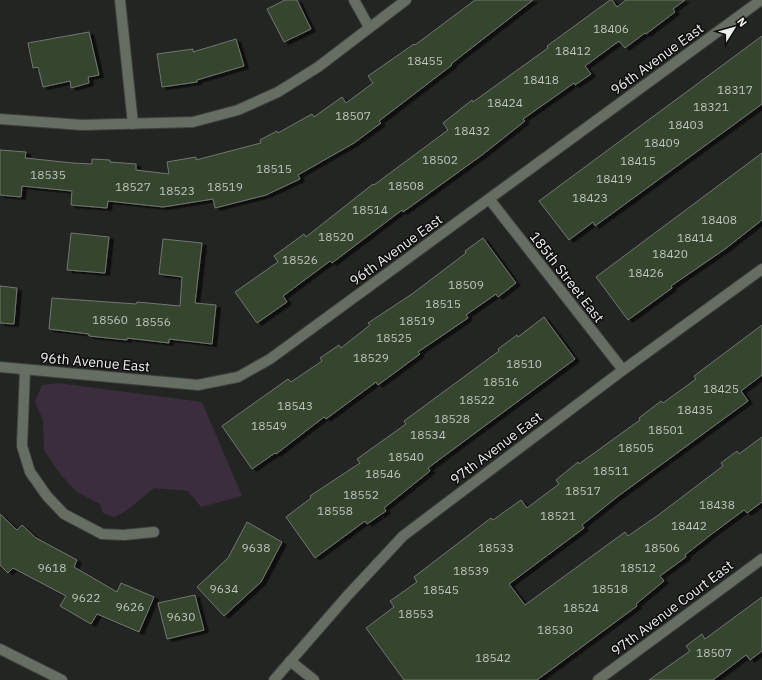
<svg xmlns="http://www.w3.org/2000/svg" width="762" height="680" font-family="'IBM Plex Sans',sans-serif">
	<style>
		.green { fill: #3b2d3d }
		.building { fill: #34442e; stroke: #737672; filter: url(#shadow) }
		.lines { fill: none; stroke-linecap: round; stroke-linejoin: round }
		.minor-casing { stroke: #3f413e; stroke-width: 12 }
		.minor { stroke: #666e63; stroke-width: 10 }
		.labels { text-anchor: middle; stroke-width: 3; stroke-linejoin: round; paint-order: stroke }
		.number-label { font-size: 12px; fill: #bfc4bd }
		.street-label { font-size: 14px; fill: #edefed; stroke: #0d0e0d }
	</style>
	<defs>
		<filter id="shadow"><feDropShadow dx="4.5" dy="2.5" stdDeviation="0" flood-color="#0009"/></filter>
	</defs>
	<rect width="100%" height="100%" fill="#232522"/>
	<polygon class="green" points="58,383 202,402 242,496 201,507 188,491 154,488 126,511 114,517 103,513 100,504 77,492 60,474 44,450 43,420 35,402 42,385"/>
	<g class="building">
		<polygon points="285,0 297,0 311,29 284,42 267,9"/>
		<polygon points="475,0 533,0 451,64 452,65 379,121 381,123 354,143 298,175 300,179 266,195 215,208 213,199 163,207 108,201 107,208 71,205 72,191 22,186 21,197 0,195 0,150 26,152 25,158 73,163 92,164 92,159 110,160 110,162 136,164 136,170 169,174 167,162 196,157 196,160 261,143 260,140 277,131 278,133 312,114 314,117 342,97 346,103 373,83 368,76 414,44 415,45"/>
		<polygon points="610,0 612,0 617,7 626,0 685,0 673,9 675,12 646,34 645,33 625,48 619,41 585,66 591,74 575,85 574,83 523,119 525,121 482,155 403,212 402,210 332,263 330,261 283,296 287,302 257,323 235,292 278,262 274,256 304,234 306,237 373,184 374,185 448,130 443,123 472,100 473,102 548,48 547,46"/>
		<polygon points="89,32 99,75 88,77 89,83 71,88 70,81 43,87 38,67 33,68 28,43"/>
		<polygon points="762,36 762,104 595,226 593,222 569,240 539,201"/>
		<polygon points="236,39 244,66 197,80 197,82 162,87 157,54 193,49 193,52"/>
		<polygon points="762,153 762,220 725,249 671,286 672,288 628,320 596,277"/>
		<polygon points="71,233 109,237 105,273 67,270"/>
		<polygon points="483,238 516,283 498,297 496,294 466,315 468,318 418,352 420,354 378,385 376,382 326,419 324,417 276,454 275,453 252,469 222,426 288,379 291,382 322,361 320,358 339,345 341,348 370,325 368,323 412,294 466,253 465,251"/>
		<polygon points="163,239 202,243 195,303 216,305 212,344 169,339 169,343 127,338 127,340 89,336 89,334 49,329 52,298 136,304 137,302 180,306 182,277 159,274"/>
		<polygon points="0,286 17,288 14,324 0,323"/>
		<polygon points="544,317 575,359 428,468 430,471 384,508 386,511 367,524 365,521 315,558 286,517 311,498 310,496 360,463 357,459 406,424 404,421 499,351 498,349 517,335 518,337"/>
		<polygon points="762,325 762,375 741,391 748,401 617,497 582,525 584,528 509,584 525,605 625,532 628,536 657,516 723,466 721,463 737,451 739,454 762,437 762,502 747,513 744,510 713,533 685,555 686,557 660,576 664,581 636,604 637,606 537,680 404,680 366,628 394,607 390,601 417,582 414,577 491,518 493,520 521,500 527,508 559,484 556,480 578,462 579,464 608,443 640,420 639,418 661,401 663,403 696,379 694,376"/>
		<polygon points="0,514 17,530 22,525 36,538 77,560 74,567 117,592 121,583 154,597 139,632 97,614 91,624 60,606 66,596 13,568 8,573 0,565"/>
		<polygon points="247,522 282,542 261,582 224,616 197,587 228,558"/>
		<polygon points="195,595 204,630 167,639 158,603"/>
		<polygon points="762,597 762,651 750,660 746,655 713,680 649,680 690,651 686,646 702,634 705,639"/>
	</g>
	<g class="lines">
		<g class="minor-casing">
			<g id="minor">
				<polyline points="120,0 133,124"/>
				<polyline points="354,0 369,27"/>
				<polyline points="0,119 82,125 193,122 238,110 278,92 318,67 406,0"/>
				<polyline points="490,200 623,370"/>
				<polyline points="0,367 198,385 238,377 270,359 761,0"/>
				<polyline points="25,370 22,446 30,472 47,496 64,514 102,534 124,535 154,532"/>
				<polyline points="0,649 62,680"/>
				<polyline points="290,661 314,680"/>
				<polyline points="274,680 348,595 403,536 623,370 762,269"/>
				<polyline points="598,680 762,559"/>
			</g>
		</g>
		<use href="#minor" class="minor"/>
	</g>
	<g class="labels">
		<g class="number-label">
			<text x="611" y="33">18406</text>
			<text x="573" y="55">18412</text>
			<text x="425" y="65">18455</text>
			<text x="541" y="84">18418</text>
			<text x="735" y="94">18317</text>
			<text x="505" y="107">18424</text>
			<text x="711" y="111">18321</text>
			<text x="353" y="120">18507</text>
			<text x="686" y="129">18403</text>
			<text x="472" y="135">18432</text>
			<text x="662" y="147">18409</text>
			<text x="440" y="164">18502</text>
			<text x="638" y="165">18415</text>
			<text x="274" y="173">18515</text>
			<text x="48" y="179">18535</text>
			<text x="614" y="183">18419</text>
			<text x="406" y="190">18508</text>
			<text x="133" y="191">18527</text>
			<text x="225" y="191">18519</text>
			<text x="177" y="195">18523</text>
			<text x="590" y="202">18423</text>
			<text x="370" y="214">18514</text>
			<text x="719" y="224">18408</text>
			<text x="336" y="241">18520</text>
			<text x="695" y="242">18414</text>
			<text x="670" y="258">18420</text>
			<text x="300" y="264">18526</text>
			<text x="646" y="277">18426</text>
			<text x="466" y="289">18509</text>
			<text x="443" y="308">18515</text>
			<text x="110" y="324">18560</text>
			<text x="417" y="325">18519</text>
			<text x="153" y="326">18556</text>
			<text x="394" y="342">18525</text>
			<text x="371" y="362">18529</text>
			<text x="524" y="368">18510</text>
			<text x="501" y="386">18516</text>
			<text x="721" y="393">18425</text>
			<text x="477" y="404">18522</text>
			<text x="295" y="410">18543</text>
			<text x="695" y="414">18435</text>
			<text x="452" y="423">18528</text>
			<text x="269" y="430">18549</text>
			<text x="666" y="434">18501</text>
			<text x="428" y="439">18534</text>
			<text x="636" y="452">18505</text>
			<text x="406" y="461">18540</text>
			<text x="611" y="475">18511</text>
			<text x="383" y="478">18546</text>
			<text x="583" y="495">18517</text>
			<text x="361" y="499">18552</text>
			<text x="717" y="509">18438</text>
			<text x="335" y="515">18558</text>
			<text x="558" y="520">18521</text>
			<text x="689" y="530">18442</text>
			<text x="256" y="552">9638</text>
			<text x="496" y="552">18533</text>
			<text x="662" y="552">18506</text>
			<text x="52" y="572">9618</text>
			<text x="638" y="572">18512</text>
			<text x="471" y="575">18539</text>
			<text x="224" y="593">9634</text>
			<text x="610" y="593">18518</text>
			<text x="441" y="594">18545</text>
			<text x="86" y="602">9622</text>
			<text x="130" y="611">9626</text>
			<text x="581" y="612">18524</text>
			<text x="416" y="618">18553</text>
			<text x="181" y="621">9630</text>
			<text x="555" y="634">18530</text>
			<text x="714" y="657">18507</text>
			<text x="493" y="662">18542</text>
		</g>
		<g class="street-label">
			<text transform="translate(657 59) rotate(-36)" y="5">96th Avenue East</text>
			<text transform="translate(396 250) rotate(-36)" y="5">96th Avenue East</text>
			<text transform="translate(567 277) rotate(52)" y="5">185th Street East</text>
			<text transform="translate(95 362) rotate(5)" y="5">96th Avenue East</text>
			<text transform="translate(496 448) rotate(-37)" y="5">97th Avenue East</text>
			<text transform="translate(672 608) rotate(-37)" y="5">97th Avenue Court East</text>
		</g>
	</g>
	<g transform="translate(734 28) rotate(53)" stroke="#0d0e0d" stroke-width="3" paint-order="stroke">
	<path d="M0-3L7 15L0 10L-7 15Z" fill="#edefed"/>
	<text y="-6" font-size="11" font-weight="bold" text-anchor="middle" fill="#edefed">N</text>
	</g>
</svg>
